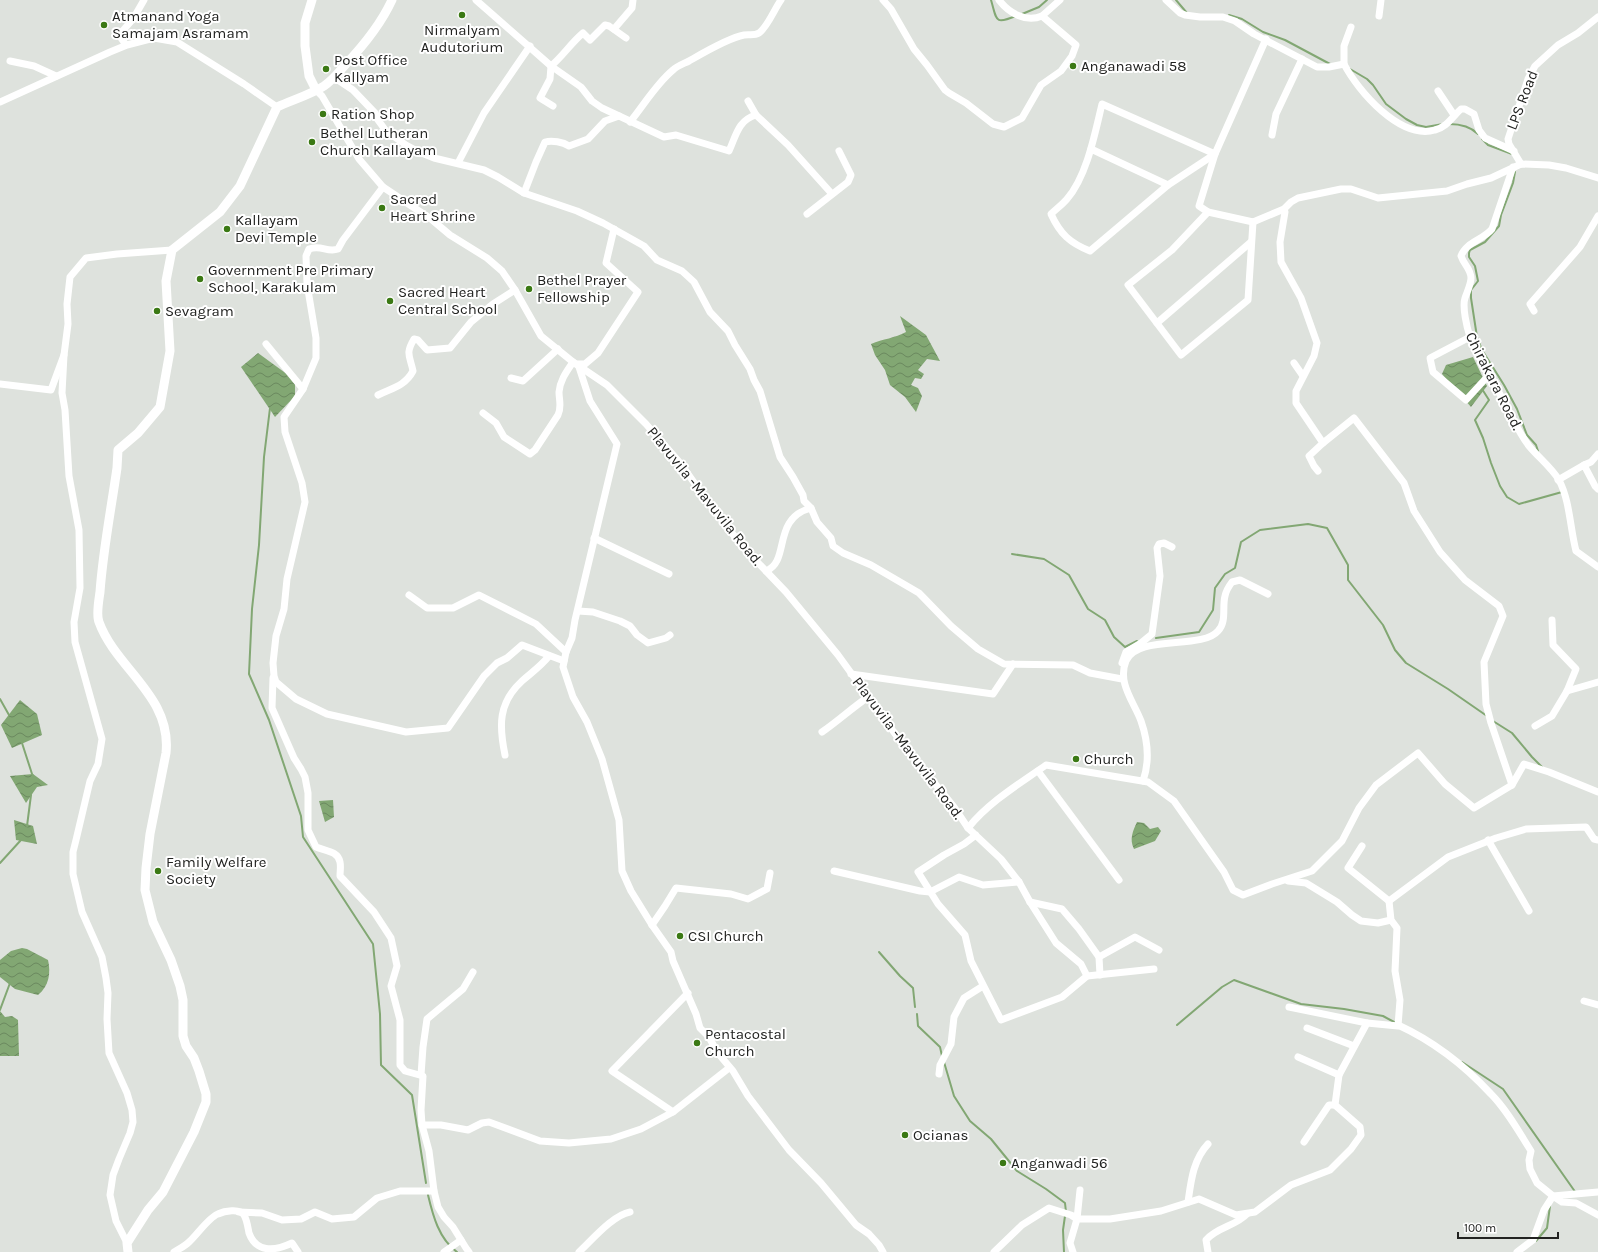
<svg xmlns="http://www.w3.org/2000/svg" width="1598" height="1252" font-family="Karla,sans-serif">
	<style>
		.water { fill: url(#water-waves) }
		.lines { fill: none; stroke-linecap: round; stroke-linejoin: round }
		.stream { stroke: #82a773; stroke-width: 2 }
		.minor { stroke: #fff; stroke-width: 7 }
		.tertiary { stroke: #fff; stroke-width: 9 }
		.poi-dot { fill: #3b7914; stroke: #fff; stroke-width: 1.5 }
		.labels { text-anchor: middle; stroke-width: 4; stroke-linejoin: round; paint-order: stroke }
		.poi-label { font-size: 15px; fill: #222321; stroke: #fff; text-anchor: start }
		.street-label { font-size: 15px; fill: #222321; stroke: #fff }
	</style>
	<defs>
		<pattern id="water-waves" width="16" height="10" patternUnits="userSpaceOnUse"><rect width="16" height="10" fill="#82a773"/><path d="M0 5q4-4 8 0t8 0" fill="none" stroke="#6a885e"/></pattern>
	</defs>
	<rect width="100%" height="100%" fill="#dee2dd"/>
	<g class="water">
		<path d="M 900,316 L 926,335 L 940,361 L 927,359 L 918,370 L 924,374 L 921,379 L 915,378 L 911,385 L 918,388 L 922,396 L 916,412 L 905,397 L 890,385 L 885,370 L 875,355 L 871,344 C 883,339 895,338 906,332 Z"/>
		<polygon points="258,353 295,380 295,396 275,417 241,367"/>
		<polygon points="1473,357 1487,386 1471,407 1442,374 1446,365"/>
		<polygon points="20,700 37,714 42,735 12,748 1,725"/>
		<polygon points="33,774 48,785 37,787 26,803 10,776"/>
		<polygon points="333,800 334,817 325,822 319,801"/>
		<polygon points="14,820 33,826 37,844 16,840"/>
		<path d="M 1137,822 L 1144,823 L 1150,829 L 1158,827 L 1161,831 L 1155,841 L 1134,849 C 1129,839 1133,831 1137,822 Z"/>
		<path d="M 22,948 L 27,949 L 48,960 C 51,973 49,986 38,995 L 15,989 L 0,977 L 0,960 L 11,951 Z"/>
		<polygon points="0,1011 5,1017 12,1016 18,1020 19,1056 0,1056"/>
	</g>
	<g class="lines">
		<g class="stream">
			<path d="M 991,0 C 997,20 994,25 1016,16"/>
			<polyline points="1176,0 1187,13"/>
			<polyline points="1022,14 1039,7 1047,0"/>
			<polyline points="1229,15 1242,19 1263,32 1285,40 1330,64"/>
			<polyline points="1350,69 1367,79 1373,85 1386,104 1406,119 1417,125 1426,127 1443,124"/>
			<path d="M 1449,124 C 1460,124 1470,126 1478,134"/>
			<polyline points="1482,139 1488,145 1512,154"/>
			<polyline points="1515,172 1513,183 1501,215 1499,226 1485,242 1470,250 1469,253 1469,257 1475,266 1478,281 1471,290 1471,298 1477,337 1482,350 1504,385 1517,409 1527,435 1536,445 1538,451"/>
			<polyline points="1482,389 1489,400 1475,420 1483,438 1491,463 1500,486 1507,497 1519,504 1562,492"/>
			<polyline points="270,408 264,457 259,545 252,609 249,674 269,720 301,816 303,837 373,944 380,1014 381,1065 412,1095 426,1183"/>
			<polyline points="1012,554 1044,559 1069,575 1088,609 1105,620 1114,637 1125,647 1137,641"/>
			<polyline points="1156,638 1199,632 1213,610 1215,588 1225,574 1235,568 1241,542 1260,530 1308,524 1327,528 1348,565 1348,580 1383,625 1395,650 1406,663 1448,689 1487,716"/>
			<polyline points="0,699 9,715"/>
			<polyline points="1493,721 1512,733 1532,757 1542,767"/>
			<polyline points="22,743 33,777"/>
			<polyline points="27,826 31,795"/>
			<polyline points="0,863 21,840"/>
			<polyline points="879,952 900,976 913,988 915,1007"/>
			<polyline points="0,1010 10,983"/>
			<polyline points="917,1014 918,1026 940,1047 942,1056"/>
			<polyline points="1177,1025 1222,987 1234,980 1301,1004 1344,1009 1383,1016 1396,1023"/>
			<polyline points="944,1062 954,1096 970,1121 991,1139 1017,1171 1046,1189 1065,1203 1066,1212"/>
			<polyline points="1462,1062 1503,1089 1576,1193"/>
			<path d="M 428,1195 C 433,1216 439,1239 457,1252"/>
			<polyline points="1536,1241 1547,1228 1550,1206"/>
			<polyline points="1064,1252 1063,1230 1065,1216"/>
		</g>
		<g class="minor">
			<path d="M 476,0 L 551,66 L 581,87 L 592,101 L 602,108 L 664,137 L 676,135 L 729,151 C 736,136 738,120 756,115 L 788,145 L 832,194"/>
			<polyline points="883,0 891,9 914,49 927,65 945,90 949,93 966,103 993,124 1004,127 1022,118 1041,85 1061,71 1072,56 1076,45 1042,16 1060,0"/>
			<path d="M 999,0 C 1009,13 1026,23 1042,16"/>
			<path d="M 1166,0 L 1180,13 L 1185,15 L 1200,17 L 1223,17 L 1235,21 L 1254,34 L 1317,67 L 1329,67 L 1344,64 C 1358,91 1400,140 1435,130 C 1447,127 1452,117 1461,109 L 1465,109 L 1474,114 L 1479,130 L 1485,138 L 1514,151"/>
			<polyline points="1379,16 1381,0"/>
			<polyline points="614,29 632,8 633,0"/>
			<polyline points="1266,39 1215,154 1199,206 1208,212 1253,222 1284,209 1291,202 1298,198 1341,189 1351,189 1378,198 1447,191 1467,184 1491,178 1521,164 1549,165 1566,168 1598,178"/>
			<polyline points="126,45 119,35 133,19 144,0"/>
			<polyline points="10,61 34,66 56,76"/>
			<polyline points="1344,64 1344,46 1351,27"/>
			<polyline points="335,78 353,90 375,113 378,120 386,131 406,145 419,152 434,158 484,170 498,177 524,193 577,211 603,223 644,246 657,260 682,271 694,282 710,312 728,331 735,345 750,369 754,380 760,391 780,457 793,477 803,495 804,501 811,508 817,522 831,538 833,546 843,553 871,565 919,593 951,626 978,649 1004,664 1073,665 1090,673 1122,679"/>
			<polyline points="316,90 322,96 359,159 383,187 431,219 450,235 487,258 502,271 515,290 541,336 573,362 607,385 646,424 681,464 707,501 742,546 786,592 838,655 901,742 954,807 968,828 1001,859 1019,882 1030,902 1056,943 1081,964 1087,976 1062,997 1001,1020 971,961 965,935 938,904 918,872 944,855 964,844 976,835"/>
			<polyline points="1438,91 1454,115"/>
			<polyline points="748,101 756,115"/>
			<polyline points="0,102 110,52 127,45 154,38 177,42 244,84 277,107"/>
			<path d="M 1102,104 L 1215,154 L 1168,185 L 1090,251 C 1070,243 1060,234 1051,214 C 1056,209 1062,205 1067,199 C 1087,176 1095,133 1102,104 Z"/>
			<path d="M 553,106 L 540,98 L 550,79 L 551,66 C 563,56 571,43 583,33 L 590,40 L 605,25 L 609,26 L 626,38"/>
			<path d="M 630,122 C 644,105 656,84 673,70 C 677,66 683,64 689,61 C 703,53 728,38 744,35 C 749,34 754,36 759,33 C 767,28 775,8 781,0"/>
			<polyline points="1272,135 1276,114 1302,59"/>
			<polyline points="1091,149 1168,185"/>
			<polyline points="458,163 484,113 530,46"/>
			<polyline points="1521,164 1509,144 1508,139 1528,79 1535,66 1558,45 1578,33 1598,17"/>
			<path d="M 1513,167 L 1492,229 C 1483,240 1466,242 1461,256 C 1464,265 1471,269 1471,278 C 1471,284 1467,292 1465,298 C 1462,307 1467,328 1470,337 C 1478,359 1491,378 1502,398 C 1511,414 1518,432 1529,446 C 1539,458 1551,467 1559,480 C 1570,501 1570,528 1576,551 L 1598,567"/>
			<path d="M 383,187 L 343,240 L 338,249 C 327,253 321,244 309,249 L 306,256 L 307,284 L 316,338 L 316,358 L 303,389 L 284,417 L 285,432 L 302,483 L 305,502 L 287,579 L 284,609 L 276,636 L 273,663 L 274,676 L 276,682 L 296,699 L 327,714 L 406,732 L 448,728 L 484,676 L 497,663 L 507,658 L 522,645 L 564,661"/>
			<path d="M 524,193 L 536,162 L 545,142 C 552,140 563,142 569,146 L 588,139 L 605,121 L 619,116"/>
			<polyline points="1284,209 1285,212 1280,242 1281,262 1301,298 1317,343 1314,356 1296,391 1296,403 1323,443 1309,456 1314,466 1318,471"/>
			<polyline points="1208,212 1172,250 1128,285 1181,355 1248,300 1253,222"/>
			<polyline points="807,214 848,182 851,175 839,151"/>
			<polyline points="614,229 606,263 638,292 598,353 585,364 578,364 590,401 617,444 575,620 572,638 566,652 563,667 573,697 587,722 602,759 619,820 622,871 631,891 652,925 671,952 673,961 696,1014 700,1028 709,1037 717,1052 733,1071 748,1096 789,1150 821,1183 856,1225 869,1234 879,1245 883,1252"/>
			<polyline points="1534,311 1530,304 1580,247 1598,216"/>
			<polyline points="1157,323 1251,242"/>
			<polyline points="1470,337 1430,358 1433,372 1466,400 1488,376"/>
			<polyline points="266,344 303,389"/>
			<polyline points="64,355 62,393 65,410 69,476 79,530 80,588 74,622 75,642 102,739 98,764 90,781 76,840 73,852 73,874 82,912 102,957 106,978 108,993 107,1019 109,1053 127,1093 132,1110 133,1122 130,1133 119,1159 113,1175 110,1195 116,1221 127,1243"/>
			<polyline points="1294,363 1303,376"/>
			<polyline points="511,378 523,381 558,349"/>
			<polyline points="0,384 51,390 64,355 68,324 67,304 70,277 86,258 117,254 172,250"/>
			<path d="M 378,395 C 392,388 405,386 413,371 C 410,356 405,354 414,339 L 418,340 L 427,350 L 450,348 L 471,322 L 493,304 L 515,290"/>
			<path d="M 483,413 L 496,423 L 504,437 L 530,454 L 535,450 L 558,415 C 562,407 559,400 559,392 C 560,380 567,371 573,362"/>
			<polyline points="1584,465 1591,462 1598,454"/>
			<polyline points="1558,480 1584,465 1595,486 1598,489"/>
			<polyline points="594,538 669,574"/>
			<path d="M 766,571 C 791,561 771,519 811,508"/>
			<polyline points="409,595 427,608 453,608 479,595 536,624 566,652"/>
			<polyline points="578,611 593,612 620,621 630,626 637,635 648,643 666,638 670,635"/>
			<polyline points="1122,663 1126,652 1141,643 1152,634 1160,576 1157,548 1159,544 1164,543 1172,547"/>
			<polyline points="851,674 993,694 1013,664"/>
			<path d="M 273,678 L 272,708 L 294,758 L 301,769 L 305,777 L 308,793 L 308,830 L 316,847 C 325,851 338,851 340,862 C 341,867 340,871 340,876 L 374,912 L 391,938 L 397,966 L 391,986 L 400,1020 L 400,1065 L 405,1071 L 423,1076 L 421,1110 L 422,1125 L 429,1151 L 434,1191 L 438,1207 L 444,1217 L 453,1227 L 466,1248 L 469,1252"/>
			<polyline points="1567,691 1598,682"/>
			<polyline points="1535,726 1552,716 1567,691 1576,669 1553,645 1552,620"/>
			<path d="M 822,732 C 838,721 852,708 868,697"/>
			<path d="M 505,755 C 499,726 498,703 522,681 C 532,672 540,667 549,656"/>
			<polyline points="1038,771 1119,880"/>
			<path d="M 1143,781 C 1150,761 1148,741 1141,721 C 1134,702 1117,683 1126,661 C 1137,634 1202,650 1218,631 C 1227,622 1222,607 1225,596 C 1226,591 1229,586 1232,582 L 1240,580 L 1268,594"/>
			<polyline points="1512,785 1524,764 1549,772 1598,792"/>
			<path d="M 968,828 C 989,802 1019,784 1046,765 L 1148,782 L 1174,801 L 1224,872 L 1233,890 L 1243,895 L 1272,884 L 1312,871 L 1342,841 L 1359,808 L 1376,785 L 1418,753 L 1445,784 L 1474,808 L 1512,785 L 1491,723 L 1486,704 L 1484,662 L 1503,616 L 1499,606 L 1465,580 L 1440,552 L 1414,511 L 1404,483 L 1354,418 L 1323,443"/>
			<polyline points="1488,840 1529,911"/>
			<polyline points="1362,846 1348,868 1389,901 1448,857 1496,838 1526,829 1586,827 1594,839 1598,840"/>
			<polyline points="834,871 920,891 930,892 959,877 983,885 1019,882"/>
			<polyline points="1288,881 1306,883 1337,902 1352,915 1361,921 1378,923 1391,920"/>
			<polyline points="1030,902 1062,909 1079,929 1099,957 1100,975"/>
			<polyline points="652,925 665,906 676,888 731,894 748,899 767,889 770,873"/>
			<polyline points="1099,957 1135,937 1159,950"/>
			<polyline points="1087,976 1154,969"/>
			<polyline points="688,993 612,1071 673,1112 729,1068"/>
			<polyline points="1584,1001 1598,1005"/>
			<polyline points="1289,1007 1367,1023"/>
			<path d="M 1398,1025 C 1433,1041 1465,1066 1491,1094 C 1507,1110 1519,1132 1531,1151 L 1529,1160 L 1530,1169 L 1537,1183 L 1553,1196 L 1562,1202 L 1576,1203 L 1598,1215"/>
			<polyline points="1307,1028 1354,1046"/>
			<polyline points="1298,1057 1339,1075"/>
			<polyline points="939,1074 940,1065 951,1044 954,1017 964,998 983,986"/>
			<polyline points="421,1075 423,1047 427,1019 463,989 473,972"/>
			<polyline points="422,1125 441,1125 468,1130 482,1123 489,1122 540,1141 569,1143 611,1139 641,1129 673,1112"/>
			<polyline points="1304,1142 1329,1105 1335,1105"/>
			<path d="M 1188,1202 C 1191,1181 1193,1160 1208,1144"/>
			<polyline points="239,1212 262,1213 282,1220 301,1219 315,1212 332,1219 354,1217 377,1198 400,1191 434,1191"/>
			<path d="M 174,1252 C 179,1249 185,1246 189,1242 C 197,1235 209,1217 218,1214 C 224,1211 240,1208 244,1215 C 247,1220 248,1228 249,1233 C 256,1252 273,1252 292,1243 L 298,1252"/>
			<polyline points="444,1252 461,1240"/>
			<path d="M 579,1252 C 592,1240 613,1215 630,1212"/>
			<polyline points="994,1252 1022,1225 1049,1208 1071,1215 1077,1219 1080,1190"/>
			<polyline points="1073,1252 1070,1243 1077,1219 1110,1219 1161,1211 1199,1199 1236,1215 1255,1212 1291,1185 1330,1170 1351,1149 1361,1135 1360,1127 1335,1105 1339,1075 1367,1023 1398,1026 1400,1000 1395,971 1397,928 1391,920 1389,901"/>
			<path d="M 1208,1252 L 1206,1240 C 1217,1227 1236,1226 1247,1214"/>
			<polyline points="1517,1252 1533,1240 1544,1210 1553,1196 1598,1192"/>
		</g>
		<g class="tertiary">
			<polyline points="312,0 305,23 305,46 309,76 316,90"/>
			<path d="M 128,1252 L 127,1243 L 148,1210 L 163,1192 L 194,1132 L 206,1102 L 206,1094 L 199,1071 L 194,1058 L 186,1046 L 183,1036 L 183,1000 L 180,986 L 171,960 L 153,922 L 145,890 L 146,868 L 150,834 L 166,753 C 172,696 116,669 99,622 C 96,615 99,599 100,592 C 103,550 111,510 117,468 L 118,450 L 138,433 L 160,407 L 170,351 L 166,281 L 172,250 L 220,212 L 240,186 L 277,107 C 292,100 310,95 324,86 C 333,80 339,72 346,64 C 364,45 381,24 392,0"/>
		</g>
	</g>
	<g class="poi-dot">
		<circle cx="462" cy="15" r="4"/>
		<circle cx="104" cy="25" r="4"/>
		<circle cx="1073" cy="66" r="4"/>
		<circle cx="326" cy="69" r="4"/>
		<circle cx="323" cy="114" r="4"/>
		<circle cx="312" cy="142" r="4"/>
		<circle cx="382" cy="208" r="4"/>
		<circle cx="227" cy="229" r="4"/>
		<circle cx="200" cy="279" r="4"/>
		<circle cx="529" cy="289" r="4"/>
		<circle cx="390" cy="301" r="4"/>
		<circle cx="157" cy="311" r="4"/>
		<circle cx="1076" cy="759" r="4"/>
		<circle cx="158" cy="871" r="4"/>
		<circle cx="680" cy="936" r="4"/>
		<circle cx="697" cy="1043" r="4"/>
		<circle cx="905" cy="1135" r="4"/>
		<circle cx="1003" cy="1163" r="4"/>
	</g>
	<g class="labels">
		<g class="poi-label">
			<text x="112" y="21">Atmanand Yoga<tspan x="112" dy="17">Samajam Asramam</tspan></text>
			<text x="462" y="35" text-anchor="middle">Nirmalyam<tspan x="462" dy="17">Audutorium</tspan></text>
			<text x="334" y="65">Post Office<tspan x="334" dy="17">Kallyam</tspan></text>
			<text x="1081" y="71">Anganawadi 58</text>
			<text x="331" y="119">Ration Shop</text>
			<text x="320" y="138">Bethel Lutheran<tspan x="320" dy="17">Church Kallayam</tspan></text>
			<text x="390" y="204">Sacred<tspan x="390" dy="17">Heart Shrine</tspan></text>
			<text x="235" y="225">Kallayam<tspan x="235" dy="17">Devi Temple</tspan></text>
			<text x="208" y="275">Government Pre Primary<tspan x="208" dy="17">School, Karakulam</tspan></text>
			<text x="537" y="285">Bethel Prayer<tspan x="537" dy="17">Fellowship</tspan></text>
			<text x="398" y="297">Sacred Heart<tspan x="398" dy="17">Central School</tspan></text>
			<text x="165" y="316">Sevagram</text>
			<text x="1084" y="764">Church</text>
			<text x="166" y="867">Family Welfare<tspan x="166" dy="17">Society</tspan></text>
			<text x="688" y="941">CSI Church</text>
			<text x="705" y="1039">Pentacostal<tspan x="705" dy="17">Church</tspan></text>
			<text x="913" y="1140">Ocianas</text>
			<text x="1011" y="1168">Anganwadi 56</text>
		</g>
		<g class="street-label">
			<text transform="translate(1522 100) rotate(-69)" y="5">LPS Road</text>
			<text transform="translate(1494 381) rotate(63)" y="5">Chirakara Road.</text>
			<text transform="translate(705 496) rotate(51)" y="5">Plavuvila -Mavuvila Road.</text>
			<text transform="translate(908 748) rotate(53)" y="5">Plavuvila -Mavuvila Road.</text>
		</g>
	</g>
	<path d="M1458 1232v6h100v-6" fill="none" stroke="#222321" stroke-width="2"/>
	<text x="1464" y="1232" font-size="12" fill="#222321" stroke="#ffffff" stroke-width="3" paint-order="stroke">100 m</text>
</svg>
